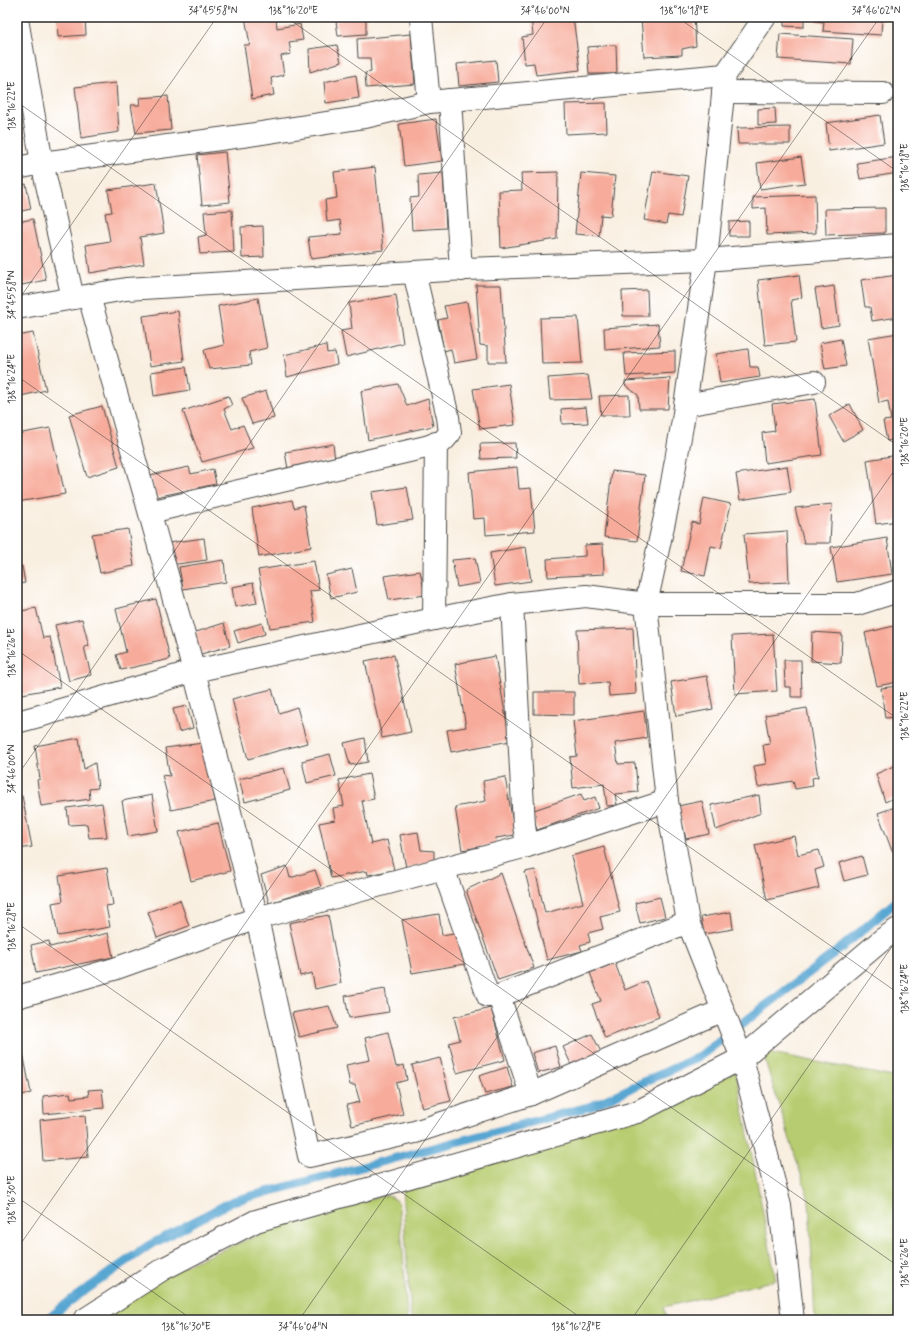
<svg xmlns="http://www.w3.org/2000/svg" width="915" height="1337" font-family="Mynerve,sans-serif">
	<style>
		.green { fill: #b7cc70; stroke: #717c4e }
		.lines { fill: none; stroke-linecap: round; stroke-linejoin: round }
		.stream { stroke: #59a6d2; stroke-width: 9 }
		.building { fill: #f7ac9b }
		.minor-casing { stroke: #4a4846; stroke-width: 24 }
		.minor { stroke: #fff; stroke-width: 22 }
		.ticks { fill: none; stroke: #2b2b2b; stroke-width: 1; stroke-opacity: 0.45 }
		.neatline { fill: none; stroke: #2b2b2b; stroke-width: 1.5 }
		.ticks-label { font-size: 10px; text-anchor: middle; fill: #2b2b2b }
	</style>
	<rect width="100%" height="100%" fill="#fff"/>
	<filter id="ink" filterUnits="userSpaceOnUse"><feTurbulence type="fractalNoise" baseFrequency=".025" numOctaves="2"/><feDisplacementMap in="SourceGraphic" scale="8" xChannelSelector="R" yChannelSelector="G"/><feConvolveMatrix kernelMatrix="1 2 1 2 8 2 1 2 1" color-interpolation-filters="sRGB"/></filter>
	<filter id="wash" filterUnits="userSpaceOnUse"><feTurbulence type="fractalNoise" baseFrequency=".012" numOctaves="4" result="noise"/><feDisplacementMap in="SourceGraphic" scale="16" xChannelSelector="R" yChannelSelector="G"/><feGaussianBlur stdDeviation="0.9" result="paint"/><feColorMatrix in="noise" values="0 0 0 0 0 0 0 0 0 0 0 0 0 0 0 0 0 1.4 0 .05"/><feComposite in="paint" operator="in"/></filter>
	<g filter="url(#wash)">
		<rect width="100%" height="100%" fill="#f9efe1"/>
		<g class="green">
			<polygon points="762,1051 898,1078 898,1320 815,1320 809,1200"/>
			<polygon points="736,1072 776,1280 664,1307 667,1320 411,1320 402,1188"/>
			<polygon points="388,1195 398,1202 403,1250 407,1320 94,1320 142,1283 312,1213"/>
		</g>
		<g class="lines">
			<polyline class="stream" points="47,1320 70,1301 148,1246 233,1201 592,1106 700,1056 840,949 898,900"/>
		</g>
		<g id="blocks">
			<g class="building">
				<polygon points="85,17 86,35 58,37 57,18"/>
				<polygon points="245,17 276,17 277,28 300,24 303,40 289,42 291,54 281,56 284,75 271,78 274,95 252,99 244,45 250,45"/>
				<polygon points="308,17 326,17 326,18 309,21"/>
				<polygon points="355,17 366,17 366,34 338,36 336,21"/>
				<polygon points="531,17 573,17 580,70 536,75 534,63 525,64 522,37 533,35"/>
				<polygon points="641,17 694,17 696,46 682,49 682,55 644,57"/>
				<polygon points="784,17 804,17 804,27 784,26"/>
				<polygon points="816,17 882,17 881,35 823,31 824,22 816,21"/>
				<polygon points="411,34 415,84 366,88 365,73 371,72 370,58 358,58 357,39"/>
				<polygon points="780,34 853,39 851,64 778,59"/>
				<polygon points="337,45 341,62 310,72 309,49"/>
				<polygon points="616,45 617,74 589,74 587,47"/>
				<polygon points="496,60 498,82 459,86 457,64"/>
				<polygon points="356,75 359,98 326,103 324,82"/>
				<polygon points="116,83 119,132 81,138 75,87"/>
				<polygon points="168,96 171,130 136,133 131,105 140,105 139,98"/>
				<polygon points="606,103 607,132 566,134 565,104"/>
				<polygon points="775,108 776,124 758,125 758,109"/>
				<polygon points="880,115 884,143 829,151 826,123"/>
				<polygon points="436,119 442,161 404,166 399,124"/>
				<polygon points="790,127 790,144 738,144 737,128"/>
				<polygon points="225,152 230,202 202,205 197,155"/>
				<polygon points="801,157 805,183 760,189 757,163"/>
				<polygon points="898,157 898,173 860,179 857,163"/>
				<polygon points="375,167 383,250 311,259 308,237 342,234 340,220 327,222 325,200 337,198 334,172"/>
				<polygon points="653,171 688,176 681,217 668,215 666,224 644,220"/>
				<polygon points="558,172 557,239 501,248 499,191 522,190 521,173"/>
				<polygon points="443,173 446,228 412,230 410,198 419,197 418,175"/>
				<polygon points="581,173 615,176 611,216 601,215 599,236 575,234"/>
				<polygon points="156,183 164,233 140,237 144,264 90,273 86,245 110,241 105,213 112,212 108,190"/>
				<polygon points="26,184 31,209 17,212 17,186"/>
				<polygon points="815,195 816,233 767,235 766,208 753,209 753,197"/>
				<polygon points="885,208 885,233 826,235 825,209"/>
				<polygon points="232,210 234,252 200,254 198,237 206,235 204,212"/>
				<polygon points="33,219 46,280 17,286 17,222"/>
				<polygon points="749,221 749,236 729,236 729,222"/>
				<polygon points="263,226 264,257 242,258 241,227"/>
				<polygon points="799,275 802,298 791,300 796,342 765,345 758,280"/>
				<polygon points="898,275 898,317 872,321 870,307 865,307 861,280"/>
				<polygon points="476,285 501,285 506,362 488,362 488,346 480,345"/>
				<polygon points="834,286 839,325 821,328 815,289"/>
				<polygon points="647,290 648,316 623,316 622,291"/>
				<polygon points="396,295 403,343 346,357 341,331 352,329 349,303"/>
				<polygon points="258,298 267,348 249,352 251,365 209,369 204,350 224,345 218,306"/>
				<polygon points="467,302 477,359 454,363 451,349 444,351 438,320 447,318 444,306"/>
				<polygon points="178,311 184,361 150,366 143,316"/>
				<polygon points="578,317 582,363 542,364 540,318"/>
				<polygon points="658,324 660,346 605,350 604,328"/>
				<polygon points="33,333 46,390 17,397 17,336"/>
				<polygon points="898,333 898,439 887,441 883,421 891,420 888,401 879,403 868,338"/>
				<polygon points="841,339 846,366 825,369 820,343"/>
				<polygon points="326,345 327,353 335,352 337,364 287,377 284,355"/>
				<polygon points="748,349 750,367 758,367 760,377 720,383 716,354"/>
				<polygon points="675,351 675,373 626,376 624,353"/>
				<polygon points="186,367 190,390 154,396 151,372"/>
				<polygon points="588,375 592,399 550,400 548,378"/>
				<polygon points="670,378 668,409 639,409 638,395 625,385 625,381"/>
				<polygon points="398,384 407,406 428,399 433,426 368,440 361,391"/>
				<polygon points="509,384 515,425 480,429 473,389"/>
				<polygon points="266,391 274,418 252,424 242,398"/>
				<polygon points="629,395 630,415 601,415 599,396"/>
				<polygon points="228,396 232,405 224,409 232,429 243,425 253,448 202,462 183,411"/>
				<polygon points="815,399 822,455 765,463 762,433 775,431 772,404"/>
				<polygon points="850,404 863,430 843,441 829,416"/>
				<polygon points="102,406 119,467 87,477 69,415"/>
				<polygon points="586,407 588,423 562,424 561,409"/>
				<polygon points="50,428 65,494 17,502 17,434"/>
				<polygon points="515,443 516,458 481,459 480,444"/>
				<polygon points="333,444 335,460 288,469 285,452"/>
				<polygon points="898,455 898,521 876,524 867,460"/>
				<polygon points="787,466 791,492 740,500 736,474"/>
				<polygon points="189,467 191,474 213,469 216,484 156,497 150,475"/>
				<polygon points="517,467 519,489 531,488 535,531 486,535 485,518 473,519 469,472"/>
				<polygon points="612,471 645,475 637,541 604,537"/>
				<polygon points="407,487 413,520 377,525 372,492"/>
				<polygon points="704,498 731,504 721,548 711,546 705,576 681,571 692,522 699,524"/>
				<polygon points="292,500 294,508 304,505 311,547 259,557 252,508"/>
				<polygon points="832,504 830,543 804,543 795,508"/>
				<polygon points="128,529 134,566 100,573 92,534"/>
				<polygon points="787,531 789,582 749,584 744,534"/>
				<polygon points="204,538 207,560 170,565 168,543"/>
				<polygon points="887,538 892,574 837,582 831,547"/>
				<polygon points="603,544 604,574 548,577 547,559 585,556 585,545"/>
				<polygon points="526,547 531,581 495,586 490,553"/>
				<polygon points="475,558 480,583 457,587 452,560"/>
				<polygon points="224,560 226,582 183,589 179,567"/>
				<polygon points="314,561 319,590 310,591 315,622 270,628 258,570"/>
				<polygon points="22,566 25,583 17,584 17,567"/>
				<polygon points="352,569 357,592 331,598 326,575"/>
				<polygon points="420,571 425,595 389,600 384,576"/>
				<polygon points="253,583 257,603 235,607 232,587"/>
				<polygon points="156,599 170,659 121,670 116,655 126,652 116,609"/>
				<polygon points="36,608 43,638 50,637 60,687 17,695 17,612"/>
				<polygon points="82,619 89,646 84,647 91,675 69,681 55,625"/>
				<polygon points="224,623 230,646 201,654 193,633"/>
				<polygon points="262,623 265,634 238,643 234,631"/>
				<polygon points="898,625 898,682 877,686 865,633"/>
				<polygon points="633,628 636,694 609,696 608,682 579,684 577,630"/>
				<polygon points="812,632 842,634 841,663 811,661"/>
				<polygon points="773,634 777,691 735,694 732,636"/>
				<polygon points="394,655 411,732 382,738 365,661"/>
				<polygon points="495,656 510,741 451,752 447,730 466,727 455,664"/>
				<polygon points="784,660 801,660 802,697 791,697 791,687 785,687"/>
				<polygon points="707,676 713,709 676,716 671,682"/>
				<polygon points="898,686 898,726 897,726 896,717 885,718 881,688"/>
				<polygon points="272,689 279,713 297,707 307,743 248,759 232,699"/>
				<polygon points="534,692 574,692 574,715 534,714"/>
				<polygon points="187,706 193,728 179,732 173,709"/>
				<polygon points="807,708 818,777 812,778 813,786 795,789 793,781 758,787 754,766 766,764 763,745 770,744 765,715"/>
				<polygon points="644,711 647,738 615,743 618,764 635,763 638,792 615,794 617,805 607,806 604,784 573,788 570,757 577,756 573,721"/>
				<polygon points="79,738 84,769 95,763 98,788 89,789 90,799 41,806 37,780 40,779 35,746"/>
				<polygon points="365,738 368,762 350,765 344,743"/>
				<polygon points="203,743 215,801 171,810 162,775 170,776 165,748"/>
				<polygon points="330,754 336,776 307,783 302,761"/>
				<polygon points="898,764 898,796 885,802 876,774"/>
				<polygon points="284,768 290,790 245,802 239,779"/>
				<polygon points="369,774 374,799 362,801 371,844 387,840 394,870 368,875 367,871 331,878 319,823 335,820 333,808 344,806 339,780"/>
				<polygon points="505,777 515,835 496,838 495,844 462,850 455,807 486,801 483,781"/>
				<polygon points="581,794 584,801 595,797 599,808 537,830 531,811"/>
				<polygon points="152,795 158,831 128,836 122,801"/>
				<polygon points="759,795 761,813 716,830 711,805"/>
				<polygon points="22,796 32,847 17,849 17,797"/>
				<polygon points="702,801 709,834 686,839 678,806"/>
				<polygon points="102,803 107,837 89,838 87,824 69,825 67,808"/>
				<polygon points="898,806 898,848 892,851 878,813"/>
				<polygon points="218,823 230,871 191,881 179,832"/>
				<polygon points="418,832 421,850 434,851 434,862 406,868 400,835"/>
				<polygon points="794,836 798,855 819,850 824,867 815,870 819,888 767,900 755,845"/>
				<polygon points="604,847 620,912 600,917 603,929 588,933 590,942 580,945 582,951 547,960 525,872 535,870 545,913 583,903 571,856"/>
				<polygon points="862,856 867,875 844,881 839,863"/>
				<polygon points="287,866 290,878 315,870 321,887 269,903 261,875"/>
				<polygon points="107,868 113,905 106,906 110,927 58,936 52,903 63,901 59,876"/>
				<polygon points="501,873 534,968 498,980 466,890"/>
				<polygon points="660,897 665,917 640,923 635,903"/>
				<polygon points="180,900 189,926 157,938 148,912"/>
				<polygon points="731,912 733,929 704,934 701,917"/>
				<polygon points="439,914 442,935 459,932 465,964 412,973 402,920"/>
				<polygon points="328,915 341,983 315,989 312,973 300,976 289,923"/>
				<polygon points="108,933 113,957 36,973 31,945 49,941 50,947"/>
				<polygon points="615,963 625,990 646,981 659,1017 605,1038 592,1004 601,1001 590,973"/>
				<polygon points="385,989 389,1012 349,1018 345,996"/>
				<polygon points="329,1006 337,1028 299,1037 292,1013"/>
				<polygon points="491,1008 505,1060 457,1073 449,1043 460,1040 454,1017"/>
				<polygon points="388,1032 396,1067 404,1065 407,1080 396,1083 403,1114 352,1126 347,1105 360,1102 355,1085 350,1085 346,1065 370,1060 365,1038"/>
				<polygon points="592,1034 601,1052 571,1064 563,1047"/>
				<polygon points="20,1038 31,1093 17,1096 17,1039"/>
				<polygon points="555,1046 561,1067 538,1073 532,1053"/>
				<polygon points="440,1058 451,1101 422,1108 412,1065"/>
				<polygon points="507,1067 513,1087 485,1094 479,1076"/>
				<polygon points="102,1089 104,1108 44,1114 43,1096 70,1093 71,1098 89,1096 88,1090"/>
				<polygon points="85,1115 88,1157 43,1161 40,1120"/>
			</g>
		</g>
	</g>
	<g filter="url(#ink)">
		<use href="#blocks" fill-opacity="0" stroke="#4a4846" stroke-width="1"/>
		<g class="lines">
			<g class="minor-casing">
				<g id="minor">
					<polyline points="421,17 429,102"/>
					<polyline points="765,17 725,75 706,260 683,420 670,494 646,604 667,801 688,922 742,1058 780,1206 793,1320"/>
					<polyline points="17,19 42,163 73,298"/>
					<polyline points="723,92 883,93"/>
					<polyline points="450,100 461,270"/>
					<polyline points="17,168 42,163 249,135 365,117 429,102 725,75"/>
					<polyline points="89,296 194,671 257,918 309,1156 415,1132 531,1094 723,1010"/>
					<polyline points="17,308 126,289 465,269 706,260 898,245"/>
					<polyline points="685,405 814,382"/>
					<polyline points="150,512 426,447 443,441 450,433 448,417 414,272"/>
					<polyline points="512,604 524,825 527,846"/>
					<polyline points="434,619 436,443"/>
					<polyline points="17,722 43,715 194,671 434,619 512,604 586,596 646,604 857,604 898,591"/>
					<polyline points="443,868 488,996 499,996"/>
					<polyline points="17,997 114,969 257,918 527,846 667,801"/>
					<polyline points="531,1094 499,996 688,922"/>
					<polyline points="84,1320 163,1269 256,1221 637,1112 742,1058 883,939 898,929"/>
				</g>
			</g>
			<use href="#minor" class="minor"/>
		</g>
	</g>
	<path class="ticks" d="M 286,17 L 898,446M 677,17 L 898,172M 17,102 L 898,719M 17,302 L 217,17M 17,376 L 898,993M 17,650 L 898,1266M 17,776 L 548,17M 17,923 L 584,1320M 17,1197 L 193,1320M 17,1249 L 880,17M 299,1320 L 898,465M 631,1320 L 898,938"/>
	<rect width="915" height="1337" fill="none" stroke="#fff" stroke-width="44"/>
	<rect x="22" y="22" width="871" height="1293" class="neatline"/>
	<g class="ticks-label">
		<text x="213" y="14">34°45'58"N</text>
		<text x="293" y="14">138°16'20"E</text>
		<text x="545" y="14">34°46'00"N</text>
		<text x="684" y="14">138°16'18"E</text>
		<text x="876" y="14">34°46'02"N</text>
		<text transform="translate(11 106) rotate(-90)" y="4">138°16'22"E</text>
		<text transform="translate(904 168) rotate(-90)" y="4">138°16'18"E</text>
		<text transform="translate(11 295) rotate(-90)" y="4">34°45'58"N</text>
		<text transform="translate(11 379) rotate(-90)" y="4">138°16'24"E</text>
		<text transform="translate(904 442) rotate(-90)" y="4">138°16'20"E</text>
		<text transform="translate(11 653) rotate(-90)" y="4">138°16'26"E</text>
		<text transform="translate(904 716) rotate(-90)" y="4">138°16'22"E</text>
		<text transform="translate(11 769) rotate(-90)" y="4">34°46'00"N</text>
		<text transform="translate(11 927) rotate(-90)" y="4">138°16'28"E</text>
		<text transform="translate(904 989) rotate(-90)" y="4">138°16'24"E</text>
		<text transform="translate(11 1200) rotate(-90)" y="4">138°16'30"E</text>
		<text transform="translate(904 1263) rotate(-90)" y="4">138°16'26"E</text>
		<text x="186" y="1330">138°16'30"E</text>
		<text x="303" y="1330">34°46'04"N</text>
		<text x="576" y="1330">138°16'28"E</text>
	</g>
</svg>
